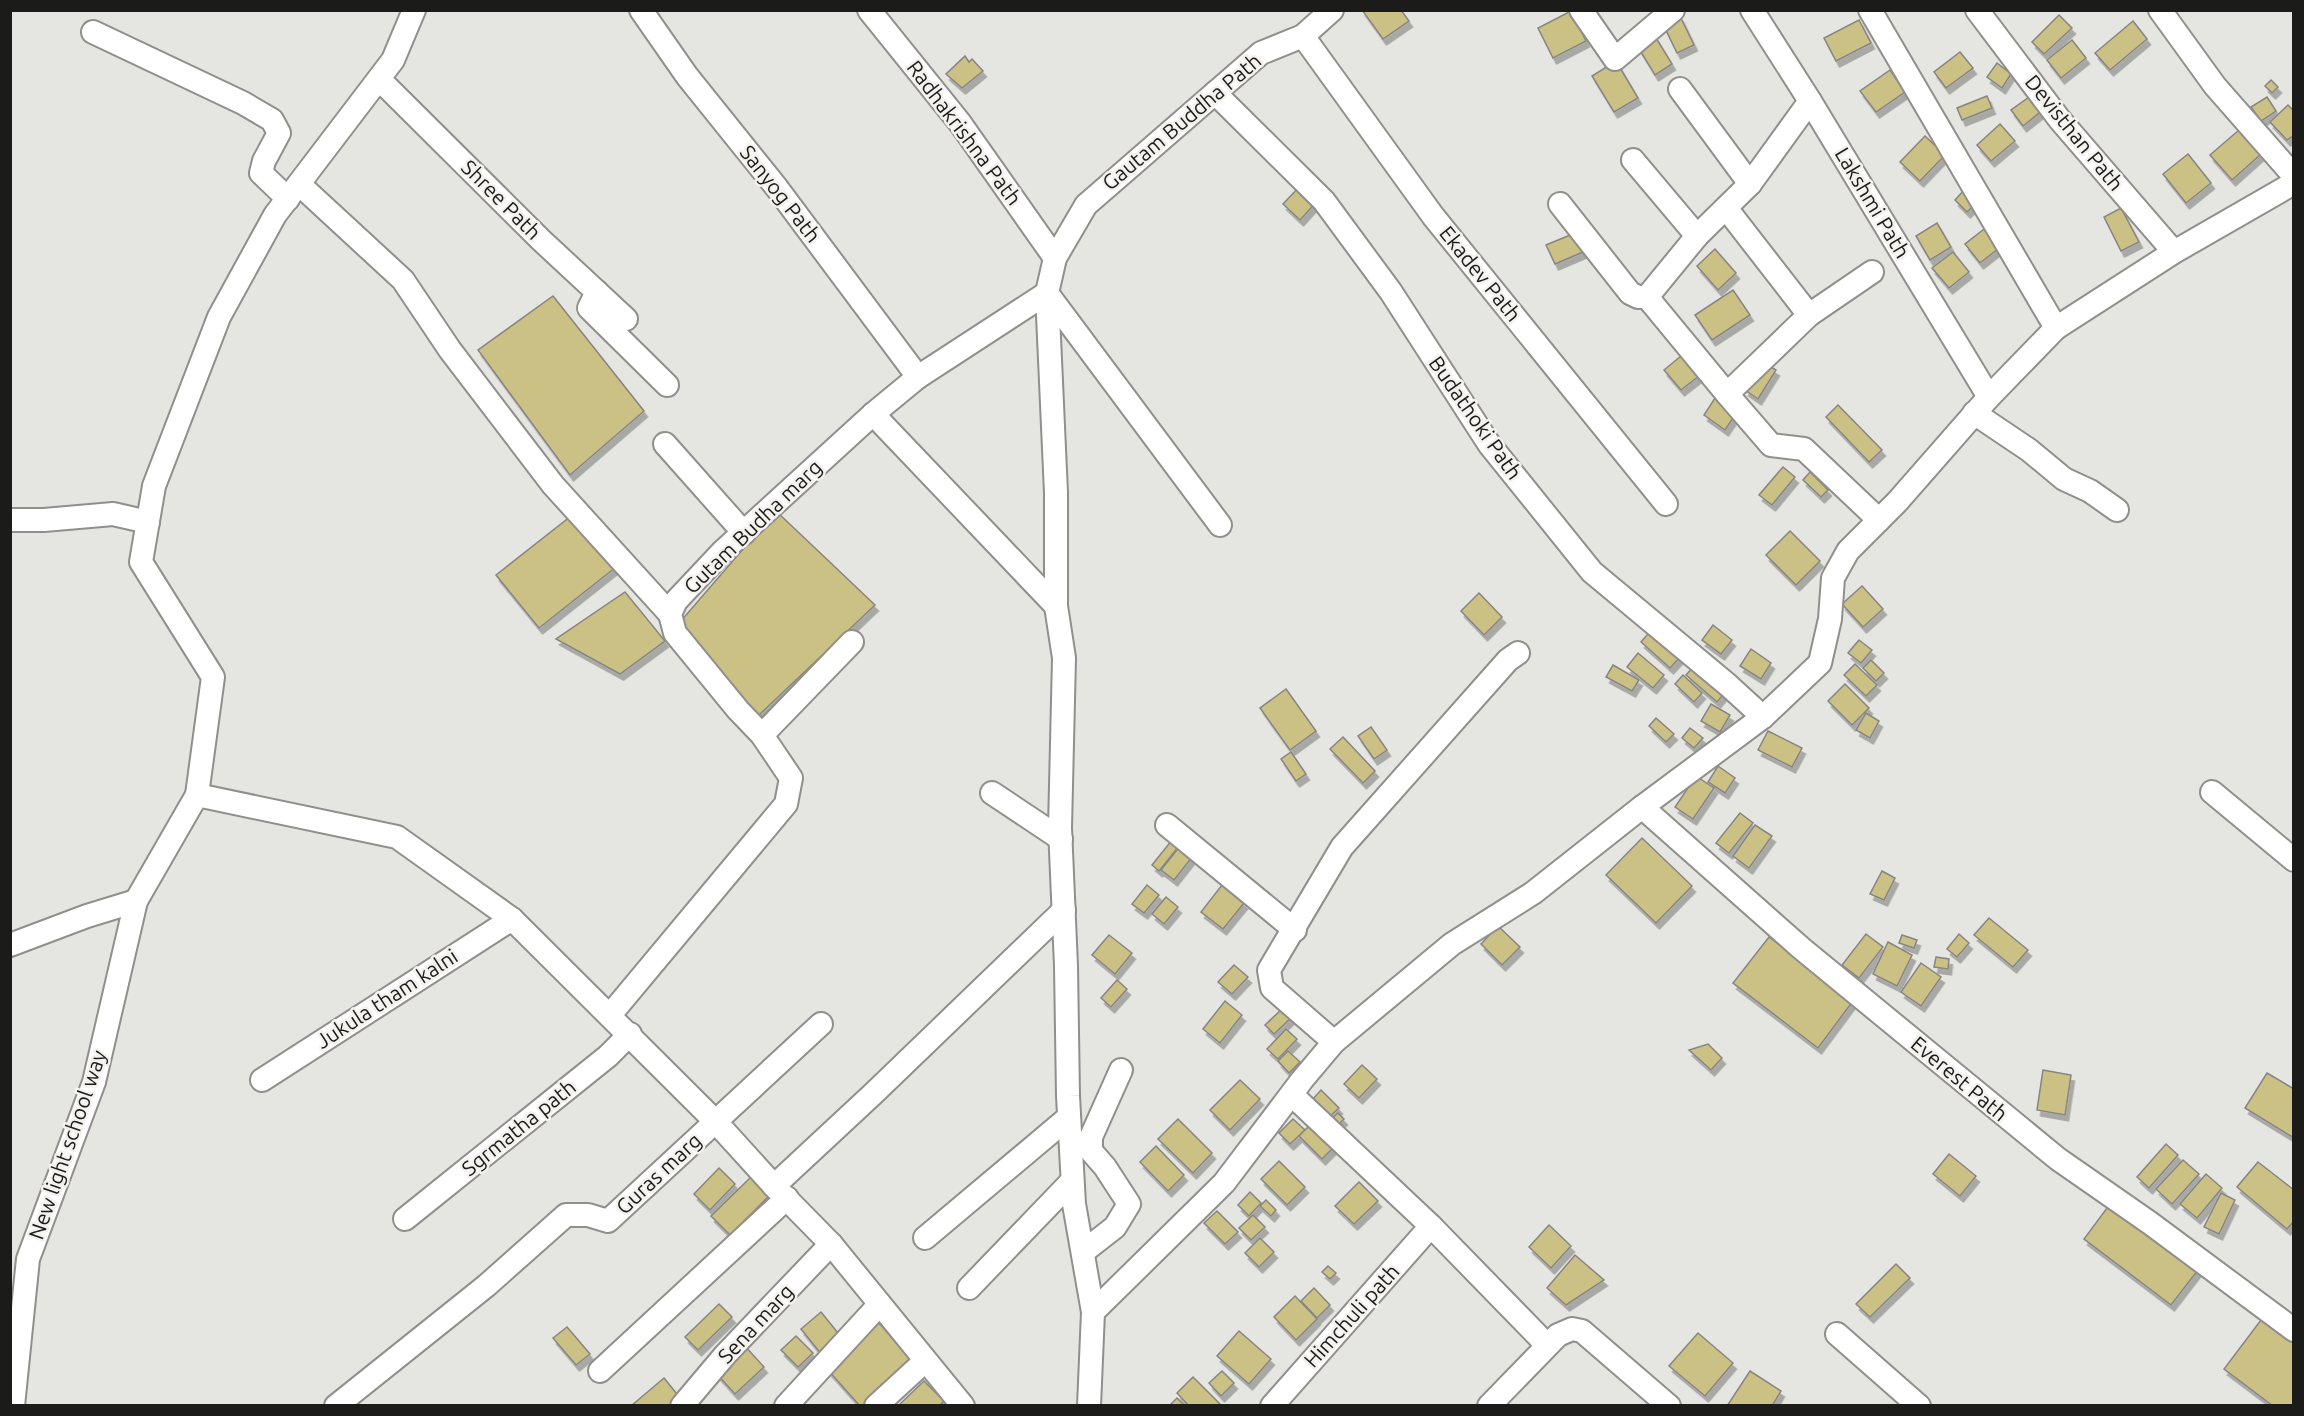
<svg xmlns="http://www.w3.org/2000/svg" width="2304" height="1416" font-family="Ubuntu,sans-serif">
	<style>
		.building { fill: #ccc184; stroke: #868582; stroke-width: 1.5; filter: url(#shadow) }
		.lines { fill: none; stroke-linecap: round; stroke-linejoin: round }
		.street-casing { stroke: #908f8c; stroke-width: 26 }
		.street { stroke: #fff; stroke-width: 22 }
		.labels { text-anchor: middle; stroke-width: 5; stroke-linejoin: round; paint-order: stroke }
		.street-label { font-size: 21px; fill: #1b1b1a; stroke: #f3f2ee }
	</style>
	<defs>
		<filter id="shadow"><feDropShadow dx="3.5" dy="6" stdDeviation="0" flood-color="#0004"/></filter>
	</defs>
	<rect width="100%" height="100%" fill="#e5e5e1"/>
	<g class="building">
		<polygon points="1362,10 1401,10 1409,21 1383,39"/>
		<polygon points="1571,11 1586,41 1553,58 1538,28"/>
		<polygon points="2059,15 2072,28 2044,54 2032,42"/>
		<polygon points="1680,16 1694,45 1677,53 1663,24"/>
		<polygon points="1859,20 1871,43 1836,61 1824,38"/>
		<polygon points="2133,21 2147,39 2110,70 2095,53"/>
		<polygon points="1653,33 1672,64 1655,75 1636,44"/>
		<polygon points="2072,40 2086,58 2061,78 2047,60"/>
		<polygon points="1960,52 1973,68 1946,88 1934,72"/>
		<polygon points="965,56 969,62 972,59 983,71 962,88 946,74"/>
		<polygon points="1616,61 1638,98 1614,112 1592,76"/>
		<polygon points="1997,63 2011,74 2002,88 1987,77"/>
		<polygon points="1890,70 1905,92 1876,112 1860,91"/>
		<polygon points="2271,80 2278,87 2272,93 2265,86"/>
		<polygon points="2032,95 2043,110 2023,126 2011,110"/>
		<polygon points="1987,96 1992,108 1962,120 1957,108"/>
		<polygon points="2267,97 2276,111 2261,121 2251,107"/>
		<polygon points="2288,105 2294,111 2294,135 2287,140 2270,122"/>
		<polygon points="2000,124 2015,141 1991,161 1977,145"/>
		<polygon points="2239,130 2260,155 2232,180 2210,155"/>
		<polygon points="1925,136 1945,155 1920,181 1900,162"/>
		<polygon points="2188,154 2211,183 2186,203 2163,174"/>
		<polygon points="1301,185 1318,200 1300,220 1283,204"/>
		<polygon points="1965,189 1978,201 1967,212 1955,200"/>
		<polygon points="2121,208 2139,242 2121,251 2104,217"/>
		<polygon points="1937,223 1951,247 1930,260 1916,236"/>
		<polygon points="1988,226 2003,245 1980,263 1965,244"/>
		<polygon points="1575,233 1583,252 1555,264 1546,245"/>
		<polygon points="1715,249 1736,273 1718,290 1697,266"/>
		<polygon points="1953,252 1969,272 1949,288 1932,268"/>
		<polygon points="1733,290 1750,315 1712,340 1695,315"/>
		<polygon points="553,296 644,411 570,475 478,350"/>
		<polygon points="1687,351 1704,372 1681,390 1664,370"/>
		<polygon points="1763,362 1776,370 1758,399 1745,390"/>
		<polygon points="1717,395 1739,409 1725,430 1704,415"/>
		<polygon points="1838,405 1882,450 1869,462 1826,417"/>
		<polygon points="1783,467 1795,477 1772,505 1759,495"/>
		<polygon points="1810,472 1828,490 1821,497 1803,480"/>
		<polygon points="776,511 875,605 758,716 680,622"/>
		<polygon points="571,516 616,567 539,628 496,575"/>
		<polygon points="1790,531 1820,561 1796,585 1766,555"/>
		<polygon points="1862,586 1883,609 1863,627 1842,604"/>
		<polygon points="625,592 665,641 620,674 556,639"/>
		<polygon points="1479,593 1502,617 1484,635 1461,611"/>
		<polygon points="1713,625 1732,640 1721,654 1702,640"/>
		<polygon points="1653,628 1682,655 1670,668 1641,642"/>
		<polygon points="1859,640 1872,650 1861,663 1848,653"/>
		<polygon points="1751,649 1771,663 1761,679 1740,666"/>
		<polygon points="1638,653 1664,675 1653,688 1627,667"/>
		<polygon points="1871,660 1884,673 1876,681 1863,668"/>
		<polygon points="1697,663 1727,690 1717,702 1686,675"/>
		<polygon points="1855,664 1877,685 1866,696 1844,675"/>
		<polygon points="1613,665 1639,680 1632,691 1606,677"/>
		<polygon points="1683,675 1702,693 1694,702 1675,684"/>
		<polygon points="1845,684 1869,708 1852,725 1828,701"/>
		<polygon points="1286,689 1316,731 1290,750 1260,708"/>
		<polygon points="1711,704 1730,715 1720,732 1701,721"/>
		<polygon points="1866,713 1879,721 1870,738 1856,730"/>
		<polygon points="1656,718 1674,734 1666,742 1649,726"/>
		<polygon points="1371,727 1387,750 1374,759 1358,736"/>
		<polygon points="1690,728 1703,738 1694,748 1682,738"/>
		<polygon points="1768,731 1802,748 1792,767 1758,750"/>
		<polygon points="1343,737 1375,771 1363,783 1330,749"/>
		<polygon points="1291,752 1306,774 1296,781 1281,759"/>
		<polygon points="1718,766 1735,778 1725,793 1708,782"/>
		<polygon points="1696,776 1714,788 1693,819 1675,807"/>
		<polygon points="1740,813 1753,823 1729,853 1716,843"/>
		<polygon points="1755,825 1772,836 1749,868 1733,856"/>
		<polygon points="1642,838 1692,886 1656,923 1606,875"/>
		<polygon points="1172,840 1179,846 1159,871 1152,865"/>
		<polygon points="1180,846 1193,856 1174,880 1161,870"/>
		<polygon points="1882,871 1895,878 1884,900 1870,894"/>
		<polygon points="1147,885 1159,895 1144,913 1132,904"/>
		<polygon points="1222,885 1244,903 1223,929 1201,912"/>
		<polygon points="1166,897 1178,907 1164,924 1152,914"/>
		<polygon points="1989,918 2028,950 2013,967 1974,935"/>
		<polygon points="1498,926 1520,947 1502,965 1481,944"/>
		<polygon points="1866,934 1883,947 1859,978 1842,965"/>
		<polygon points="1959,934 1969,943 1957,957 1947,949"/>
		<polygon points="1109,935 1132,953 1115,974 1092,955"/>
		<polygon points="1902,935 1917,940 1914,948 1899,943"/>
		<polygon points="1769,937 1853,1001 1818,1048 1733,983"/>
		<polygon points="1888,942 1912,955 1897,986 1873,974"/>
		<polygon points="1936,957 1949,959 1948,969 1934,967"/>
		<polygon points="1921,963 1941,977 1921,1006 1901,992"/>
		<polygon points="1234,965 1248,977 1232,994 1218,982"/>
		<polygon points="1117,980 1127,989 1111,1007 1101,998"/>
		<polygon points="1225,1001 1242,1015 1220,1043 1203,1029"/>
		<polygon points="1283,1008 1292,1017 1274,1034 1265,1025"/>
		<polygon points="1286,1029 1297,1039 1278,1059 1267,1049"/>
		<polygon points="1708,1044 1722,1058 1711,1070 1689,1050"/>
		<polygon points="1288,1051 1300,1062 1289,1073 1278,1061"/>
		<polygon points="1362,1065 1377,1079 1359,1098 1344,1084"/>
		<polygon points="2043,1070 2071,1075 2065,1115 2037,1110"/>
		<polygon points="2267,1073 2294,1089 2294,1138 2245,1108"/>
		<polygon points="1240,1080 1260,1099 1230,1130 1210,1110"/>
		<polygon points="1321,1090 1339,1108 1328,1118 1311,1101"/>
		<polygon points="1338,1113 1344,1119 1336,1127 1329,1121"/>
		<polygon points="1178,1119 1212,1153 1193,1173 1158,1139"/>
		<polygon points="1293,1119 1305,1130 1290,1144 1279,1133"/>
		<polygon points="1312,1123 1335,1146 1322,1159 1299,1136"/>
		<polygon points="2166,1144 2178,1155 2149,1188 2137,1177"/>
		<polygon points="1156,1146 1184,1175 1168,1191 1140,1162"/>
		<polygon points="1949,1154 1976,1176 1960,1196 1933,1174"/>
		<polygon points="2183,1160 2199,1174 2172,1204 2156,1189"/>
		<polygon points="1279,1161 1305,1187 1287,1205 1261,1179"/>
		<polygon points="2258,1162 2294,1190 2294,1221 2287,1229 2237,1187"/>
		<polygon points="719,1168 735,1184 710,1210 694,1194"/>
		<polygon points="2206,1174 2222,1188 2197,1218 2180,1204"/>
		<polygon points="752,1176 770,1195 730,1235 711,1216"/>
		<polygon points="1359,1182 1378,1201 1354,1224 1335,1206"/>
		<polygon points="1250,1192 1261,1203 1249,1216 1238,1205"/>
		<polygon points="2221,1193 2235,1200 2219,1234 2204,1227"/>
		<polygon points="1266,1200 1276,1210 1271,1216 1260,1206"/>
		<polygon points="2110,1204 2198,1270 2171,1305 2084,1239"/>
		<polygon points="1217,1211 1238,1232 1225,1244 1204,1223"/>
		<polygon points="1253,1215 1265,1227 1251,1240 1239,1228"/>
		<polygon points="1549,1225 1571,1246 1551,1268 1529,1247"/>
		<polygon points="1260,1238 1274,1252 1259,1267 1245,1253"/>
		<polygon points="1575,1255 1604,1280 1566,1305 1547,1288"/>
		<polygon points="1896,1264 1910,1278 1870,1317 1856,1304"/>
		<polygon points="1328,1266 1336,1273 1330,1279 1322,1272"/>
		<polygon points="1314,1288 1330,1305 1317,1318 1301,1301"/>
		<polygon points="1295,1296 1317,1319 1296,1340 1274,1317"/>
		<polygon points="719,1304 732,1317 698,1350 685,1337"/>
		<polygon points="821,1312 842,1338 822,1355 801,1329"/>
		<polygon points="2264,1316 2294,1338 2294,1406 2273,1406 2224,1369"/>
		<polygon points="879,1323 914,1363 865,1406 860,1406 827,1369"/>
		<polygon points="567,1327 590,1354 576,1365 553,1338"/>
		<polygon points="1239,1331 1271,1359 1249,1384 1217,1356"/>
		<polygon points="1698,1333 1733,1363 1705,1396 1669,1366"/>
		<polygon points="796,1336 813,1353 798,1367 781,1350"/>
		<polygon points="744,1345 764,1367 735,1394 715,1372"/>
		<polygon points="1222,1371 1234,1383 1221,1396 1209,1383"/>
		<polygon points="1750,1371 1781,1391 1772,1406 1727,1406"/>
		<polygon points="1193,1377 1222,1406 1189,1406 1177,1393"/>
		<polygon points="664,1378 681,1399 673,1406 631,1406"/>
		<polygon points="924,1381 944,1401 939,1406 898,1406"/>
		<polygon points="1177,1398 1185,1406 1169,1406"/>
	</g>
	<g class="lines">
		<g class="street-casing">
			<g id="street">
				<polyline points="414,10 393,60 275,215 219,317 154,486 141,562 213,677 197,795 397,837 512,919 715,1121 774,1186 831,1244 963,1406"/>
				<polyline points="641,10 687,76 777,188 918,377"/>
				<polyline points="869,10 960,123 1055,258"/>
				<polyline points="1581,10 1615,59 1673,10"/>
				<polyline points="1752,10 1810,101 1989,397"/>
				<polyline points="1870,10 2056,328"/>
				<polyline points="1977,10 2060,120 2174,252"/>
				<polyline points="2160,10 2215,86 2294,176"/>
				<polyline points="93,32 243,103 272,120 279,133 264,161 261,173 288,199"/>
				<polyline points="1303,36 1433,216 1666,504"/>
				<polyline points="379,79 541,240 626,319"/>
				<polyline points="1680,89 1750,184"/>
				<polyline points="1215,93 1324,201 1391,292 1489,444 1592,572 1728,685 1763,717"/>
				<polyline points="1633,160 1697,236"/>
				<polyline points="299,184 403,280 450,350 553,485 670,614"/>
				<polyline points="1560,204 1630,293 1638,297 1647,297 1727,394"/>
				<polyline points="1726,208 1809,315"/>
				<polyline points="1872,272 1809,315 1727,394 1771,445 1804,449 1879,520"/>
				<polyline points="597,292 589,308 667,385"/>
				<polyline points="1047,293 1056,493 1056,606 1064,658 1060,828 1066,966 1068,1096 1074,1204 1093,1312"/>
				<polyline points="1047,293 1220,525"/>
				<polyline points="1647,297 1697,236 1750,184 1810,101"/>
				<polyline points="1974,413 2029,450 2064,479 2090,491 2117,510"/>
				<polyline points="873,414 1056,606"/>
				<polyline points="665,444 744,533"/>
				<polyline points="10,520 44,520 113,514 148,522"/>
				<polyline points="762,735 852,642"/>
				<polyline points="2212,792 2294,860"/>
				<polyline points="992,793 1061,839"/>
				<polyline points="1642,807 1801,948 2058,1159 2150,1223 2294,1330"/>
				<polyline points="1167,825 1295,930"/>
				<polyline points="10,945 87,916 136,901"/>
				<polyline points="610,1015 786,804 791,778 762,735 738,710 675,633 670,614 676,601 723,551 873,414 918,377 1047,293 1055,258 1086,205 1261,53 1303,36 1332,10"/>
				<polyline points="1334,1042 1272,988 1269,970 1342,847 1508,660 1518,653"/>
				<polyline points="262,1080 512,919"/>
				<polyline points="1292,1095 1431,1226 1547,1345"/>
				<polyline points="774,1186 874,1093 1064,910"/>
				<polyline points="405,1219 608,1056 630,1034"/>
				<polyline points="925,1238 1069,1117"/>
				<polyline points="1083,1252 1115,1227 1129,1204 1105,1167 1091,1151 1091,1137 1121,1070"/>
				<polyline points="969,1288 1072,1181"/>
				<polyline points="1837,1334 1919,1406"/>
				<polyline points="600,1371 787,1198"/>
				<polyline points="13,1406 28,1259 94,1082 136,901 197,795"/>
				<polyline points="336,1406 486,1286 566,1215 588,1215 608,1221 821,1024"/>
				<polyline points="682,1406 725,1355 831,1244"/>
				<polyline points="786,1406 879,1305"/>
				<polyline points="876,1406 925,1361"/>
				<polyline points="1089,1406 1093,1312 1224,1183 1302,1080 1334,1042 1452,944 1533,893 1642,807 1763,717 1820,663 1830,619 1833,578 1848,551 1897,502 1989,397 2056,328 2174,252 2294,183"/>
				<polyline points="1272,1406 1431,1226"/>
				<polyline points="1489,1406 1558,1335 1572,1329 1582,1331 1669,1406"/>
			</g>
		</g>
		<use href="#street" class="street"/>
	</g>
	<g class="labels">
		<g class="street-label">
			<text transform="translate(1182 122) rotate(-40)" y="7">Gautam Buddha Path</text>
			<text transform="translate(964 133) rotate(53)" y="7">Radhakrishna Path</text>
			<text transform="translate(2074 133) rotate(51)" y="7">Devisthan Path</text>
			<text transform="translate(780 194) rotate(52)" y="7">Sanyog Path</text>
			<text transform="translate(501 200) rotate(45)" y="7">Shree Path</text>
			<text transform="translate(1872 203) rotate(59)" y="7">Lakshmi Path</text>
			<text transform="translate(1480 274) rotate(51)" y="7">Ekadev Path</text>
			<text transform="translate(1475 418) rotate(55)" y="7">Budathoki Path</text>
			<text transform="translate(753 527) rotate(-44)" y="7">Gutam Budha marg</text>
			<text transform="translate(387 999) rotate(-33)" y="7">Jukula tham kalni</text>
			<text transform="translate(1959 1079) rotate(40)" y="7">Everest Path</text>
			<text transform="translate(519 1128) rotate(-39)" y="7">Sgrmatha path</text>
			<text transform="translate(68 1145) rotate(-71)" y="7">New light school way</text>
			<text transform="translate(659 1174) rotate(-43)" y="7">Guras marg</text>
			<text transform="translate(1352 1316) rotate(-48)" y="7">Himchuli path</text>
			<text transform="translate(756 1324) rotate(-47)" y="7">Sena marg</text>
		</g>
	</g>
	<rect width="2304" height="1416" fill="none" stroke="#1b1b1a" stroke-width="24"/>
</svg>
